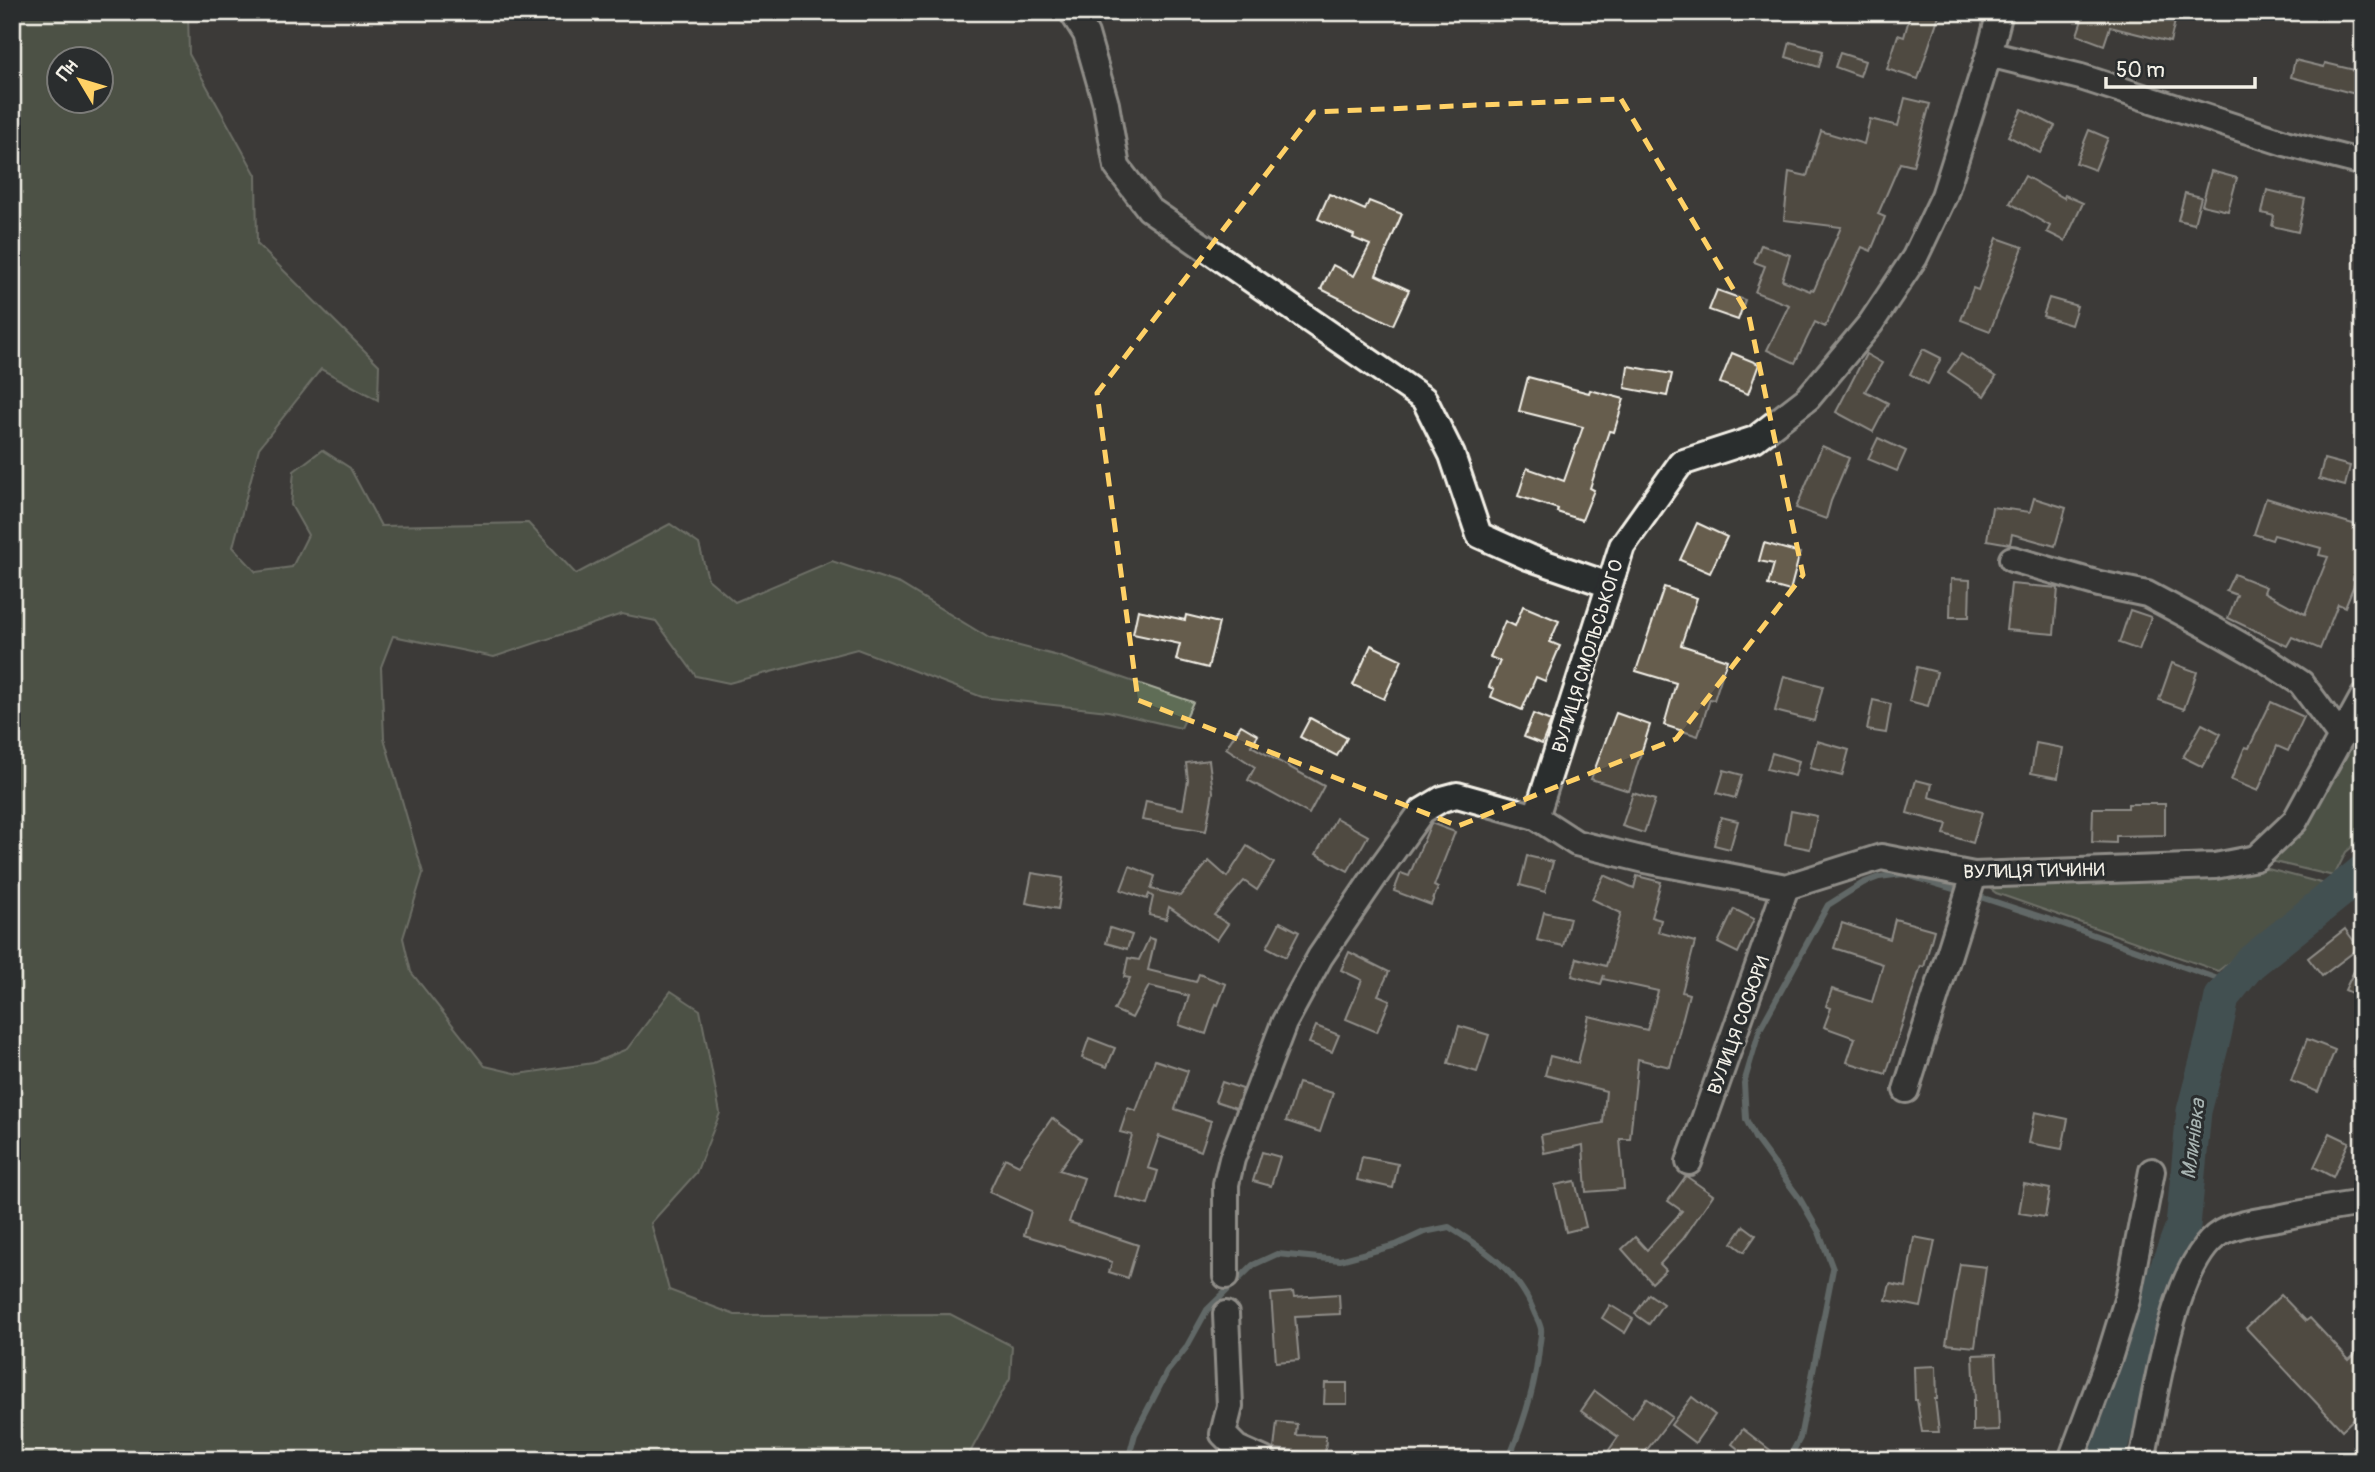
<svg xmlns="http://www.w3.org/2000/svg" width="2375" height="1472" font-family="Pangolin,sans-serif">
	<style>
		.green { fill: #5f6d56; stroke: #aaaf9f; stroke-width: 2; fill-rule: evenodd }
		.lines { fill: none; stroke-linecap: round; stroke-linejoin: round }
		.stream { stroke: #8fa09f; stroke-width: 6 }
		.river { stroke: #4c6a6f; stroke-width: 35 }
		.building { fill: #665d4e; stroke: #f4f1e8; stroke-width: 2 }
		.minor-casing { stroke: #f4f1e8; stroke-width: 30 }
		.minor { stroke: #2a2d2e; stroke-width: 24 }
		.marked { fill: none; stroke: #ffd166; stroke-width: 5; stroke-dasharray: 14 9; stroke-linejoin: round }
		.labels { text-anchor: middle; stroke-width: 6; stroke-linejoin: round; paint-order: stroke }
		.street-label { font-size: 19px; fill: #f4f1e8; stroke: #2a2d2e }
		.water-label { font-size: 21px; font-style: italic; fill: #a8b4b2; stroke: #2a2d2e }
	</style>
	<rect width="100%" height="100%" fill="#3c3b38"/>
	<filter id="ink" filterUnits="userSpaceOnUse"><feTurbulence type="fractalNoise" baseFrequency=".0143" numOctaves="2"/><feDisplacementMap in="SourceGraphic" scale="14" xChannelSelector="R" yChannelSelector="G"/><feConvolveMatrix kernelMatrix="1 2 1 2 8 2 1 2 1" color-interpolation-filters="sRGB"/></filter>
	<g filter="url(#ink)">
		<g class="green">
			<path d="M 12,12 L 188,12 L 189,54 L 256,175 L 257,244 L 379,365 L 378,400 L 321,369 L 259,448 L 233,547 L 256,572 L 292,567 L 308,535 L 291,505 L 294,471 L 322,450 L 350,468 L 381,526 L 528,523 L 576,574 L 670,524 L 699,544 L 708,579 L 735,602 L 832,561 L 900,584 L 989,638 L 1058,656 L 1193,702 L 1181,728 L 1108,711 L 982,697 L 857,649 L 729,683 L 696,676 L 656,621 L 622,614 L 494,657 L 393,636 L 381,667 L 384,738 L 423,873 L 403,938 L 411,972 L 485,1066 L 519,1074 L 593,1063 L 627,1049 L 671,991 L 700,1010 L 720,1113 L 696,1173 L 651,1223 L 669,1290 L 735,1315 L 950,1314 L 1012,1346 L 1010,1378 L 966,1460 L 12,1460 ZM 60,60 L 102,60 L 102,102 L 60,102 Z"/>
			<polygon points="2363,710 2363,838 2346,852 2334,876 2270,861"/>
			<polygon points="2268,869 2329,885 2279,924 2277,932 2264,941 2258,940 2218,971 1996,893 1987,886"/>
		</g>
		<g class="lines">
			<g class="stream">
				<polyline points="1974,895 2063,924 2232,984"/>
				<path d="M 1128,1460 L 1135,1434 L 1167,1372 L 1186,1348 L 1207,1310 L 1253,1265 L 1277,1254 L 1340,1260 L 1396,1245 L 1424,1232 L 1449,1227 C 1486,1250 1519,1272 1535,1314 C 1537,1318 1540,1324 1541,1329 C 1542,1335 1539,1344 1539,1350 C 1535,1388 1523,1425 1508,1460"/>
				<polyline points="1788,1460 1800,1438 1833,1269 1819,1232 1800,1199 1755,1138 1746,1119 1744,1083 1760,1029 1828,905 1863,883 1879,877 1903,874 1963,892"/>
			</g>
			<polyline class="river" points="2106,1460 2145,1327 2183,1226 2194,1111 2214,1035 2222,997 2249,964 2363,872"/>
		</g>
		<g class="building">
			<polygon points="1911,12 1940,12 1918,79 1887,69 1898,35 1904,37"/>
			<polygon points="2075,12 2157,12 2176,17 2170,42 2110,27 2104,45 2077,35 2082,20 2074,18"/>
			<polygon points="1790,42 1823,51 1819,67 1786,57"/>
			<polygon points="1840,53 1865,61 1860,76 1835,67"/>
			<polygon points="2295,60 2324,67 2325,63 2363,72 2363,96 2291,77"/>
			<polygon points="1905,98 1930,104 1913,166 1900,163 1878,214 1885,217 1871,251 1862,247 1825,327 1815,322 1795,363 1767,350 1789,305 1755,292 1765,266 1754,262 1761,245 1790,255 1782,280 1810,291 1811,289 1814,290 1841,227 1784,220 1789,172 1807,176 1821,131 1864,144 1870,119 1898,126"/>
			<polygon points="2022,109 2055,126 2040,153 2008,136"/>
			<polygon points="2089,130 2108,138 2095,170 2076,163"/>
			<polygon points="2211,171 2237,178 2228,211 2202,205"/>
			<polygon points="2025,176 2064,198 2065,195 2083,203 2065,241 2047,232 2050,226 2010,203"/>
			<polygon points="2267,190 2305,199 2298,232 2272,226 2274,216 2262,213"/>
			<polygon points="2185,193 2201,197 2194,224 2178,220"/>
			<polygon points="1329,194 1365,210 1369,201 1402,214 1376,275 1409,290 1393,325 1321,289 1333,265 1354,276 1370,245 1353,238 1354,235 1318,219"/>
			<polygon points="1997,238 2023,247 1990,331 1961,320 1973,288 1978,290"/>
			<polygon points="1717,290 1745,300 1738,320 1709,310"/>
			<polygon points="2049,298 2077,306 2071,325 2043,316"/>
			<polygon points="1923,349 1941,358 1928,384 1910,374"/>
			<polygon points="1732,353 1759,364 1748,394 1720,383"/>
			<polygon points="1866,354 1882,363 1865,391 1888,403 1873,432 1836,412"/>
			<polygon points="1961,354 1996,377 1984,396 1948,372"/>
			<polygon points="1628,366 1672,374 1667,396 1625,388"/>
			<polygon points="1528,377 1589,393 1590,390 1624,399 1614,432 1609,431 1590,488 1594,490 1582,520 1557,512 1558,509 1518,496 1527,468 1564,481 1583,427 1519,411"/>
			<polygon points="1878,438 1906,451 1897,471 1868,459"/>
			<polygon points="1822,446 1849,458 1831,501 1826,519 1796,508"/>
			<polygon points="2324,459 2350,466 2345,486 2319,479"/>
			<polygon points="2034,498 2066,508 2055,546 2012,534 2010,544 1987,540 1992,507 2030,512"/>
			<polygon points="2266,498 2363,527 2363,544 2353,579 2356,580 2345,607 2338,604 2320,649 2292,637 2287,646 2228,618 2237,595 2226,591 2234,574 2266,587 2264,592 2305,614 2328,557 2319,555 2321,548 2274,535 2272,540 2254,534"/>
			<polygon points="1697,523 1727,537 1710,573 1680,560"/>
			<polygon points="1764,543 1800,553 1790,591 1768,585 1774,564 1759,561"/>
			<polygon points="1951,579 1970,580 1969,617 1950,617"/>
			<polygon points="2011,584 2058,588 2054,634 2006,630"/>
			<polygon points="1664,587 1697,598 1681,645 1727,660 1714,700 1710,699 1698,736 1664,725 1676,683 1636,671"/>
			<polygon points="1523,606 1559,621 1550,642 1560,646 1545,681 1536,677 1522,710 1491,697 1494,689 1489,687 1500,661 1490,657 1505,621 1515,626"/>
			<polygon points="1138,610 1185,620 1186,615 1219,623 1208,668 1176,660 1180,644 1133,634"/>
			<polygon points="2130,610 2151,617 2139,650 2119,643"/>
			<polygon points="1371,645 1402,660 1384,699 1353,685"/>
			<polygon points="2172,663 2197,672 2184,709 2159,700"/>
			<polygon points="1917,667 1937,672 1928,706 1909,701"/>
			<polygon points="1784,676 1823,686 1814,721 1775,711"/>
			<polygon points="1873,700 1891,704 1886,733 1867,730"/>
			<polygon points="2271,702 2304,717 2288,751 2277,746 2258,791 2231,780 2245,747 2249,748"/>
			<polygon points="1616,713 1650,725 1629,791 1591,779"/>
			<polygon points="1533,714 1551,721 1542,744 1524,737"/>
			<polygon points="1310,718 1347,738 1337,756 1300,737"/>
			<polygon points="2202,724 2221,734 2203,767 2183,757"/>
			<polygon points="1241,725 1258,735 1251,746 1324,786 1309,814 1248,780 1255,767 1226,748"/>
			<polygon points="1817,741 1849,750 1842,776 1810,768"/>
			<polygon points="2036,743 2063,748 2058,778 2031,773"/>
			<polygon points="1772,753 1799,761 1795,776 1767,769"/>
			<polygon points="1209,760 1213,792 1206,831 1142,820 1146,801 1183,809 1188,780 1186,763"/>
			<polygon points="1724,770 1742,775 1735,798 1717,793"/>
			<polygon points="1916,780 1932,784 1929,797 1982,812 1973,843 1944,834 1947,824 1907,813"/>
			<polygon points="1633,793 1655,800 1644,833 1622,826"/>
			<polygon points="2128,804 2165,804 2165,835 2116,836 2116,843 2092,842 2093,808 2128,808"/>
			<polygon points="1791,811 1817,816 1810,849 1785,844"/>
			<polygon points="1721,817 1738,821 1730,849 1714,845"/>
			<polygon points="1336,818 1368,836 1348,871 1316,854"/>
			<polygon points="1431,823 1455,832 1434,886 1438,888 1431,905 1394,891 1401,873 1409,876"/>
			<polygon points="1247,846 1274,863 1257,890 1244,881 1214,915 1228,924 1217,940 1169,907 1166,919 1149,915 1153,897 1149,894 1147,899 1121,890 1130,866 1155,876 1151,889 1180,896 1209,861 1227,877"/>
			<polygon points="1527,856 1553,862 1545,892 1520,885"/>
			<polygon points="1032,873 1063,878 1058,909 1026,903"/>
			<polygon points="1604,875 1634,888 1637,876 1661,882 1651,917 1661,920 1658,932 1695,942 1682,992 1689,994 1670,1067 1638,1059 1630,1139 1620,1139 1624,1189 1586,1192 1583,1145 1544,1153 1541,1135 1603,1123 1606,1091 1545,1075 1550,1056 1578,1063 1589,1016 1647,1030 1658,991 1603,979 1604,975 1601,984 1572,976 1577,958 1606,966 1621,913 1592,899"/>
			<polygon points="1734,909 1754,919 1738,953 1718,943"/>
			<polygon points="1544,912 1570,918 1563,946 1537,940"/>
			<polygon points="1895,919 1934,930 1924,967 1921,966 1886,1074 1847,1062 1855,1038 1824,1027 1831,1008 1826,1006 1832,989 1872,1002 1883,964 1834,948 1842,923 1890,939"/>
			<polygon points="1280,922 1299,932 1286,957 1267,947"/>
			<polygon points="1110,928 1132,935 1127,949 1106,943"/>
			<polygon points="2345,929 2359,948 2322,976 2308,958"/>
			<polygon points="1149,938 1155,940 1148,970 1196,982 1199,974 1226,984 1218,1005 1216,1004 1206,1034 1179,1025 1189,996 1149,986 1132,1018 1114,1010 1130,978 1124,977 1128,958 1139,960"/>
			<polygon points="1349,952 1389,972 1378,995 1390,1000 1377,1032 1346,1019 1362,980 1341,970"/>
			<polygon points="2363,952 2363,998 2345,990"/>
			<polygon points="1316,1026 1339,1035 1332,1052 1309,1043"/>
			<polygon points="1459,1026 1489,1035 1477,1072 1448,1063"/>
			<polygon points="1089,1038 1115,1048 1107,1067 1082,1058"/>
			<polygon points="2307,1039 2335,1050 2318,1092 2291,1081"/>
			<polygon points="1155,1060 1188,1071 1175,1109 1211,1121 1201,1151 1159,1136 1148,1168 1158,1171 1148,1205 1115,1196 1132,1135 1120,1132 1128,1108 1136,1111"/>
			<polygon points="1222,1082 1243,1089 1236,1108 1215,1101"/>
			<polygon points="1298,1083 1333,1093 1320,1132 1286,1121"/>
			<polygon points="2035,1112 2068,1119 2062,1149 2029,1143"/>
			<polygon points="1052,1118 1081,1139 1059,1170 1084,1178 1069,1222 1138,1245 1128,1278 1109,1272 1112,1262 1024,1235 1031,1211 989,1192 1005,1158 1019,1165"/>
			<polygon points="2330,1133 2349,1142 2333,1177 2314,1167"/>
			<polygon points="1262,1152 1280,1157 1271,1186 1253,1181"/>
			<polygon points="1362,1157 1398,1164 1393,1188 1357,1180"/>
			<polygon points="1686,1176 1713,1195 1683,1239 1660,1264 1666,1270 1652,1283 1622,1249 1635,1237 1647,1250 1682,1211 1668,1201"/>
			<polygon points="1575,1181 1586,1227 1566,1232 1555,1185"/>
			<polygon points="2024,1184 2050,1189 2045,1217 2019,1213"/>
			<polygon points="1744,1226 1756,1235 1744,1252 1732,1243"/>
			<polygon points="1914,1237 1935,1241 1921,1307 1886,1300 1890,1284 1906,1287"/>
			<polygon points="1960,1264 1986,1267 1975,1347 1946,1344"/>
			<polygon points="1293,1292 1294,1297 1339,1294 1340,1314 1295,1316 1299,1360 1276,1362 1271,1294"/>
			<polygon points="1649,1294 1663,1304 1649,1324 1635,1314"/>
			<polygon points="2281,1295 2306,1321 2310,1318 2349,1360 2363,1347 2363,1410 2342,1430 2246,1328"/>
			<polygon points="1610,1305 1633,1319 1625,1333 1602,1318"/>
			<polygon points="1996,1354 1999,1430 1973,1431 1973,1400 1975,1400 1973,1355"/>
			<polygon points="1936,1366 1937,1399 1935,1399 1939,1432 1922,1432 1917,1400 1915,1400 1914,1367"/>
			<polygon points="1325,1383 1347,1383 1347,1404 1324,1404"/>
			<polygon points="1595,1391 1632,1418 1646,1398 1672,1417 1639,1460 1623,1460 1609,1450 1618,1437 1581,1411"/>
			<polygon points="1692,1397 1715,1415 1695,1443 1671,1425"/>
			<polygon points="1277,1422 1297,1424 1296,1435 1326,1436 1325,1460 1303,1460 1303,1452 1274,1449"/>
			<polygon points="1743,1429 1783,1460 1752,1460 1732,1444"/>
		</g>
		<g class="lines">
			<g class="minor-casing">
				<g id="minor">
					<polyline points="1072,12 1086,34 1106,104 1117,167 1149,209 1424,399 1452,455 1479,535 1528,557 1609,585"/>
					<polyline points="1989,54 2081,77 2285,143 2363,163"/>
					<polyline points="2012,559 2099,584 2147,594 2209,627 2265,659 2301,683 2341,737"/>
					<polyline points="1536,817 1622,546 1681,463 1755,439 1808,398 1871,323 1915,257 1944,196 1989,54 2000,12"/>
					<polyline points="1906,1090 1974,875"/>
					<polyline points="1689,1162 1786,887"/>
					<polyline points="1226,1276 1226,1184 1232,1159 1284,1023 1320,957 1375,876 1422,811 1442,799 1457,795 1536,817 1576,843 1645,860 1786,887 1881,857 1974,875 2215,866 2256,858 2295,821 2363,697"/>
					<polyline points="1226,1314 1230,1406 1223,1434 1237,1448 1264,1460"/>
					<polyline points="2071,1460 2110,1355 2127,1300 2152,1171"/>
					<path d="M 2142,1460 C 2154,1406 2173,1252 2226,1230 C 2242,1223 2261,1221 2278,1218 C 2306,1212 2335,1207 2363,1203"/>
				</g>
			</g>
			<use href="#minor" class="minor"/>
		</g>
	</g>
	<path d="M0 0H2375V1472H0ZM 1621,99 L 1749,316 L 1803,575 L 1676,739 L 1458,826 L 1138,700 L 1097,393 L 1314,112 Z" fill="#3c3b38" fill-opacity=".55" fill-rule="evenodd"/>
	<path class="marked" d="M 1621,99 L 1749,316 L 1803,575 L 1676,739 L 1458,826 L 1138,700 L 1097,393 L 1314,112 Z"/>
	<g class="labels">
		<g class="street-label">
			<text transform="translate(1587 656) rotate(-73)" y="7">ВУЛИЦЯ СМОЛЬСЬКОГО</text>
			<text transform="translate(2034 870) rotate(-1)" y="7">ВУЛИЦЯ ТИЧИНИ</text>
			<text transform="translate(1738 1025) rotate(-70)" y="7">ВУЛИЦЯ СОСЮРИ</text>
		</g>
		<g class="water-label">
			<text transform="translate(2193 1139) rotate(-83)" y="7">Млинівка</text>
		</g>
	</g>
	<rect width="2375" height="1472" fill="none" stroke="#2a2d2e" stroke-width="42"/>
	<rect x="21" y="21" width="2333" height="1430" fill="none" stroke="#f4f1e8" stroke-width="2.5" filter="url(#ink)"/>
	<g transform="translate(80 80) rotate(308)"><circle r="33" fill="#2a2d2e" stroke="#7b7b78" stroke-width="2"/>
	<path d="M0-5L12 26L0 18L-12 26Z" fill="#ffd166"/>
	<text y="-10" font-size="19" font-weight="bold" text-anchor="middle" fill="#f4f1e8">Пн</text>
	</g>
	<path d="M2106 77v10h149v-10" fill="none" stroke="#f4f1e8" stroke-width="3.5"/>
	<text x="2116" y="77" font-size="21" fill="#f4f1e8" stroke="#2a2d2e" stroke-width="5" paint-order="stroke">50 m</text>
</svg>
